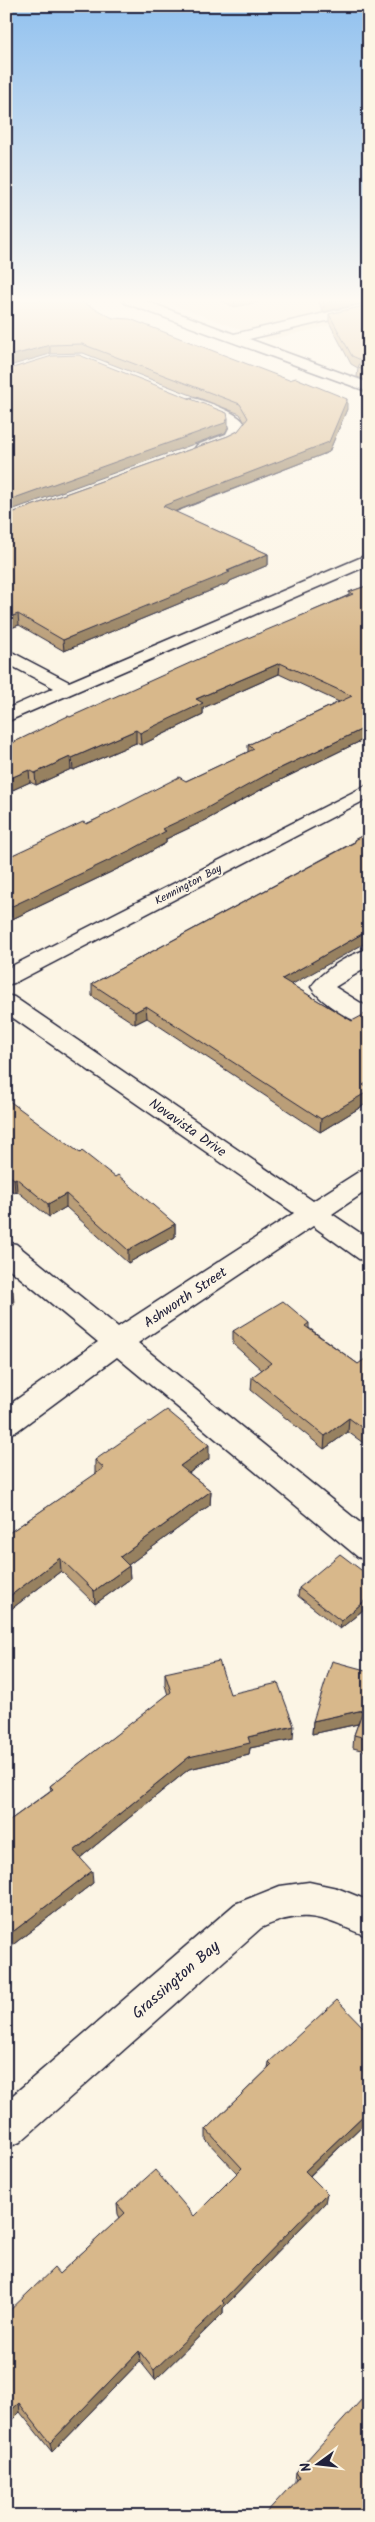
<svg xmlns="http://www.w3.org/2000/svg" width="375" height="2522" font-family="Kalam,sans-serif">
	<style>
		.built { fill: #f1e3ca }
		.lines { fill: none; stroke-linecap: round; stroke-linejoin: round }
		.minor-casing { stroke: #22223b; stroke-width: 3 }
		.minor { fill: #fcf5e5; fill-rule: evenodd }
		.wall { fill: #ba9e78; stroke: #22223b }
		.shaded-wall { fill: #978161; stroke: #22223b }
		.building { fill: #d8b88b; stroke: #22223b }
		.labels { text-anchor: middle; stroke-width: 4; stroke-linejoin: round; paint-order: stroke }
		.far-street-label { font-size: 11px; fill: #22223b; stroke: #fcf5e5 }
		.street-label { font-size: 14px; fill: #22223b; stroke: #fcf5e5 }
		.near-street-label { font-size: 16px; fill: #22223b; stroke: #fcf5e5 }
	</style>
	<rect width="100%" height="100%" fill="#fcf5e5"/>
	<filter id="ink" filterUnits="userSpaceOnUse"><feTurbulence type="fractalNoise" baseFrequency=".02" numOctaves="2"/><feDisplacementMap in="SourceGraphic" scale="10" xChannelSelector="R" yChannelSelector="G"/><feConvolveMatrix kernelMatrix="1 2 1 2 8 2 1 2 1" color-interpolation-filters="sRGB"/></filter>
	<g filter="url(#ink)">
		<polygon class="built" points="160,300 369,300 369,316 269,340"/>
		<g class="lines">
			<g class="minor-casing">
				<g id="minor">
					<polygon points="123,300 143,300 234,334 369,303 369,311 249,339 369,383 369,392 125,303"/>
					<path d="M 193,398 C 205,401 246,414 246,428 C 237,441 214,455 197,451 L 195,448 L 197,445 L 226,434 L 230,426 L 220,418 L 188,405 L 186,402 L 188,399 Z"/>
					<polygon points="369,554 369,565 6,722 6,709 54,688 6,663 6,649 69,682"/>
					<polygon points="369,784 369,798 14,983 6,985 6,969"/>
					<path d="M 369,949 L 369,966 L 335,987 L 369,1008 L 369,1026 C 352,1022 320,1002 311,987 C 323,970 349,954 369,949 Z"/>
					<polygon points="6,995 14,997 313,1201 360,1171 369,1168 369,1189 332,1214 369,1239 369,1261 359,1259 313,1226 138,1343 369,1530 369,1561 358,1557 117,1357 17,1431 6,1434 6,1407 98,1342 6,1266 6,1242 16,1244 118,1327 294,1213 6,1013"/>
					<path d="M 309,1882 L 337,1888 L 369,1901 L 369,1937 C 325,1920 308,1906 261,1928 L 20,2142 L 6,2148 L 6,2101 L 235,1904 L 280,1886 Z"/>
				</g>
			</g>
			<use href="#minor" class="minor"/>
		</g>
		<g class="wall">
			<polygon points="6,300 113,318 347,409 329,452 175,512 268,554 268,565 230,581 229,583 64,651 19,625 11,628 6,626 6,515 228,436 238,431 245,423 240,414 83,353 50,354"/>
			<polygon points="220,300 266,300 234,307"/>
			<polygon points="318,300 369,300 369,302 323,312"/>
			<polygon points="369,305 369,381 357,377 358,368 351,364 329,322 329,314"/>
			<polygon points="369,585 369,737 266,787 206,820 166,839 166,843 132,862 6,922 6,858 186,781 248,752 248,745 339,702 279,674 203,708 203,715 141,745 136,743 73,770 71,769 36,785 30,782 6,793 6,746 349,595 349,592"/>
			<polygon points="369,832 292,985 352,1021 369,1015 369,1102 320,1132 147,1018 135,1024 92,996 92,984 354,842 354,840"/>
			<polygon points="6,1101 175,1224 175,1237 128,1263 66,1207 49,1217 17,1191 15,1193 6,1186"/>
			<polygon points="309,1323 309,1328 358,1364 369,1361 369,1447 348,1432 324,1449 251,1390 252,1377 262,1370 233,1344 233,1331"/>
			<polygon points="209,1459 189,1473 211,1491 210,1505 128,1565 129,1566 130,1579 95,1604 61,1571 6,1613 6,1535 96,1474 95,1473 95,1460"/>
			<polygon points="369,1576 369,1605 340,1629 298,1596 299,1588"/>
			<polygon points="369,1671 369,1752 353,1748 354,1735 358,1724 312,1734 313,1721"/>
			<polygon points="165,1673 230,1694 293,1739 250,1748 249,1755 189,1769 80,1858 93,1883 6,1950 6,1823 51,1790 50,1786 168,1695 165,1685"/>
			<polygon points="269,2062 369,2119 310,2176 325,2203 223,2308 223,2313 155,2380 140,2361 52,2452 20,2412 6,2426 6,2314 59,2274 120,2218 118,2214 117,2204 194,2216 237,2173 206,2140 206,2129 268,2069"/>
			<polygon points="369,2404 295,2481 296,2472"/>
		</g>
		<g class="shaded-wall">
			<polygon points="234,300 266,300 234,307"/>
			<polygon points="340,300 369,300 369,302 323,312 324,303"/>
			<polygon points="50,345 50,354 6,367 6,357"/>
			<polygon points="347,399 347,409 329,452 163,516 163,506"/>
			<polygon points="228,418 228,428 225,433 216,436 6,512 6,501"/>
			<polygon points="268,554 268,565 230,581 229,583 64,651 63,640"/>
			<polygon points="18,614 19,625 11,628 10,617"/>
			<polygon points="280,663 279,674 203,708 203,715 141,745 140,733 196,699"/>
			<polygon points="369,726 369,737 266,787 206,820 166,839 166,843 132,862 6,922 6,909 266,775"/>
			<polygon points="136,730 136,743 73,770 72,758"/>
			<polygon points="70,757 71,769 36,785 35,773"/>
			<polygon points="29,770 30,782 6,793 6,780"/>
			<polygon points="369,930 369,941 282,990 282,979"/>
			<polygon points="146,1006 147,1018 135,1024 135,1012"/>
			<polygon points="369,1081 369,1102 320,1132 321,1119 363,1085"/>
			<polygon points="16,1178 17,1191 15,1193 14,1179"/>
			<polygon points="66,1194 66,1207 49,1217 48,1204"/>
			<polygon points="175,1224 175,1237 128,1263 128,1250"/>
			<polygon points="13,1291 14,1304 6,1309 6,1295"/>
			<polygon points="349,1418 348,1432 324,1449 325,1436"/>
			<polygon points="209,1445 209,1459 180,1479 180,1466"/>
			<polygon points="211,1491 210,1505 120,1571 120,1557"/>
			<polygon points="60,1558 61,1571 6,1613 6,1599"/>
			<polygon points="129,1566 130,1579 95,1604 94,1591"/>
			<polygon points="369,1597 369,1605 340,1629 341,1621"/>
			<polygon points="363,1710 362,1723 312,1734 313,1721"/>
			<polygon points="294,1726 293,1739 250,1748 249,1755 189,1769 75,1862 74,1851 189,1757 248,1737"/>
			<polygon points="92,1871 93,1883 6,1950 6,1937"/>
			<polygon points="369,2110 369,2119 304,2181 305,2171"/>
			<polygon points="327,2193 325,2203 223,2308 223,2313 155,2380 154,2370"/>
			<polygon points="139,2351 140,2361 52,2452 50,2443"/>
			<polygon points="19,2403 20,2412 6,2426 6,2415"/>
		</g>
		<g class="building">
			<polygon points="6,300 78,300 84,303 113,318 130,319 289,380 296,378 347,399 329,442 163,506 268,554 227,571 230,572 63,640 18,614 10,617 6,615 6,515 228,436 238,431 248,418 240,404 82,344 50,345 6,357"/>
			<polygon points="322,300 340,300 324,303"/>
			<polygon points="369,305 369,372 358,368 361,360 352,356 329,314"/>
			<polygon points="79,355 219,410 227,413 228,418 225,423 216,426 6,501 6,370 52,356"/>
			<polygon points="369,585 369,726 266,775 207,808 162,829 166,831 131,850 6,909 6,858 83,822 87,824 179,777 186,781 254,749 248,745 352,696 280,663 196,699 203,703 140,733 136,730 72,758 70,757 35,773 29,770 6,780 6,749 9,748 6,746 68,716 70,717 212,653 353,594 349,592"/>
			<polygon points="369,832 369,930 282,979 352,1021 365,1014 369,1015 369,1081 363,1085 369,1089 369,1091 321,1119 146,1006 135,1012 92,984 355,842 354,840"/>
			<polygon points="8,1100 80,1153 82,1151 115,1177 118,1175 175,1224 128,1250 66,1194 48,1204 16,1178 14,1179 6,1173 6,1101"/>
			<polygon points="6,1286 13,1291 6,1295"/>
			<polygon points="283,1301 309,1323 305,1326 358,1364 365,1359 369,1361 369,1433 349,1418 325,1436 252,1377 271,1363 233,1331"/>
			<polygon points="167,1410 209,1445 180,1466 211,1491 120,1557 129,1566 94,1591 60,1558 6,1599 6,1535 104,1468 95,1460"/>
			<polygon points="340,1554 369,1576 369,1597 341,1621 299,1588"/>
			<polygon points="219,1661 230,1694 278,1683 294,1726 248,1737 250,1743 189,1757 74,1851 92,1871 6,1937 6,1823 53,1789 50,1786 171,1692 165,1673"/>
			<polygon points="332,1661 369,1671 369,1739 354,1735 363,1710 313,1721"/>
			<polygon points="337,2000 369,2033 369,2110 305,2171 327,2193 222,2301 224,2303 154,2370 139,2351 50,2443 19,2403 6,2415 6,2314 54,2268 59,2274 125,2213 117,2204 155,2170 194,2216 242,2168 206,2129 272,2065 269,2062"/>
			<polygon points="363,2398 369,2404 369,2516 263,2516 299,2477 296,2472"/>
		</g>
	</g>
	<linearGradient id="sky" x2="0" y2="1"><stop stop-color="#91c1ef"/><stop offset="0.46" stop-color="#fefaf3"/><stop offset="1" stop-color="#fefaf3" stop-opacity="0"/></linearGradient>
	<rect width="375" height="653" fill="url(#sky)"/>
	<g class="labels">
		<g class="far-street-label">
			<text transform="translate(188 884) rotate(-28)" y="4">Kennington Bay</text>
		</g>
		<g class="street-label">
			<text transform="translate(188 1127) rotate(35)" y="5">Novavista Drive</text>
			<text transform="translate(185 1297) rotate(-34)" y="5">Ashworth Street</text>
		</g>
		<g class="near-street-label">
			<text transform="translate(175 1979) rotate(-41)" y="6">Grassington Bay</text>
		</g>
	</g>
	<rect width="375" height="2522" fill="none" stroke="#fcf5e5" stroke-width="25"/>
	<rect x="12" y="12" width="350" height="2497" fill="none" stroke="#22223b" stroke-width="2" filter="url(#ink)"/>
	<g transform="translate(318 2464) rotate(255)" stroke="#fcf5e5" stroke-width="4" paint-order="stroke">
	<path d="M0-4L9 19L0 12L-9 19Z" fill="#22223b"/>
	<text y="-8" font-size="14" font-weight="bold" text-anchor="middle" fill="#22223b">N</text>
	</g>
</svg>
